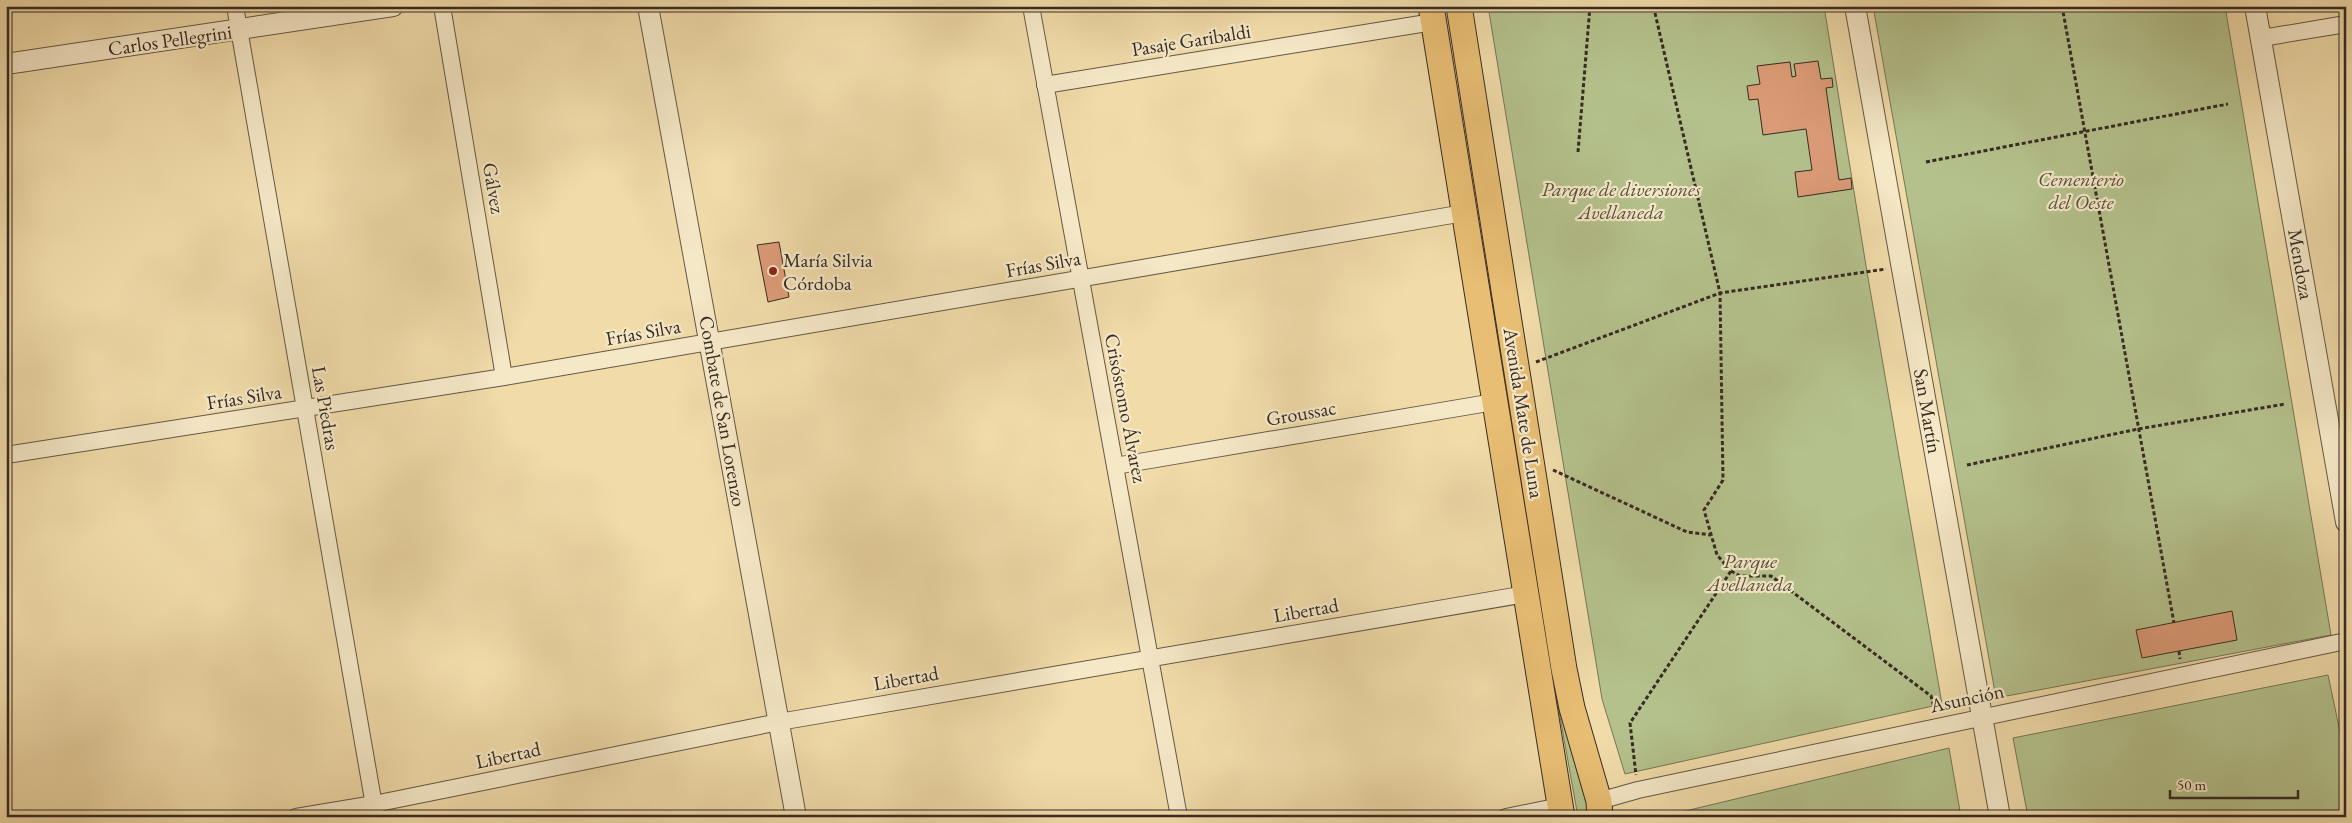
<svg xmlns="http://www.w3.org/2000/svg" width="2352" height="823" font-family="'EB Garamond',serif">
	<style>
		.green { fill: #b4c18c; stroke: #767658 }
		.building { fill: #db9b76; stroke: #372b24 }
		.lines { fill: none; stroke-linecap: round; stroke-linejoin: round }
		.minor-casing { stroke: #655745; stroke-width: 18 }
		.tertiary-casing { stroke: #655745; stroke-width: 22 }
		.primary-casing { stroke: #372b24; stroke-width: 27 }
		.path { stroke: #372b24; stroke-width: 3; stroke-dasharray: 4 2.5; stroke-linecap: butt }
		.minor { stroke: #f5e8c7; stroke-width: 16 }
		.tertiary { stroke: #f5e8c7; stroke-width: 20 }
		.primary { stroke: #e8be74; stroke-width: 25 }
		.poi-dot { fill: #8f2418; stroke: #f5e8c7; stroke-width: 2 }
		.labels { text-anchor: middle; stroke-width: 4.5; stroke-linejoin: round; paint-order: stroke }
		.street-label { font-size: 20px; fill: #372b24; stroke: #f5e8c7 }
		.park-label { font-size: 20px; font-style: italic; fill: #56503e; stroke: #f5e8c7 }
		.poi-label { font-size: 20px; fill: #372b24; stroke: #f5e8c7; text-anchor: start }
	</style>
	<rect width="100%" height="100%" fill="#f0dba9"/>
	<filter id="stains"><feTurbulence type="fractalNoise" baseFrequency=".004" numOctaves="4"/><feColorMatrix values="0 0 0 0 .2 0 0 0 0 .09 0 0 0 0 .02 0 0 0 .5 -.17"/></filter>
	<radialGradient id="worn" r=".72"><stop offset=".6" stop-color="#630" stop-opacity="0"/><stop offset="1" stop-color="#630" stop-opacity=".3"/></radialGradient>
	<g class="green">
		<polygon points="1488,6 1824,6 1867,272 1942,704 1625,774 1602,699"/>
		<polygon points="1873,6 2225,6 2331,635 1996,698"/>
		<polygon points="1552,672 1590,817 1578,817"/>
		<polygon points="2328,675 2346,760 2346,817 2028,817 2013,738"/>
		<polygon points="1949,748 1961,817 1660,817"/>
	</g>
	<g class="building">
		<polygon points="1818,61 1821,79 1832,78 1833,87 1826,88 1839,180 1851,178 1852,189 1798,197 1795,172 1812,170 1806,129 1763,135 1758,99 1749,100 1747,86 1760,84 1757,66 1790,62 1792,77 1796,76 1794,64"/>
		<polygon points="779,242 789,297 768,302 757,245"/>
		<polygon points="2232,611 2237,640 2142,658 2136,630"/>
	</g>
	<g class="lines">
		<g class="minor-casing">
			<g id="minor">
				<polyline points="235,6 376,817"/>
				<polyline points="442,6 504,377"/>
				<polyline points="1031,6 1179,817"/>
				<polyline points="2262,38 2346,24"/>
				<polyline points="1045,85 1433,22"/>
				<polyline points="6,455 504,377 1464,213"/>
				<polyline points="1115,466 1494,402"/>
				<polyline points="1599,801 1638,790 2346,641"/>
				<polyline points="296,817 374,804 779,722 1526,594"/>
				<polyline points="1506,817 1560,806"/>
			</g>
		</g>
		<g class="tertiary-casing">
			<g id="tertiary">
				<polyline points="648,6 796,817"/>
				<polyline points="1855,6 2000,817"/>
				<polyline points="2255,6 2346,522"/>
				<polyline points="6,64 393,6"/>
			</g>
		</g>
		<g class="primary-casing">
			<g id="primary">
				<polyline points="1431,6 1562,817"/>
				<polyline points="1459,6 1564,669 1572,708 1599,801 1600,817"/>
			</g>
		</g>
		<g class="path">
			<polyline points="2062,6 2174,623"/>
			<polyline points="1655,13 1720,293 1886,269"/>
			<polyline points="1578,152 1590,6"/>
			<polyline points="1926,162 2228,104"/>
			<polyline points="1536,362 1720,293 1723,480 1704,510 1717,555 1731,571 1630,723 1636,775"/>
			<polyline points="1967,465 2138,429 2285,404"/>
			<polyline points="1553,470 1687,532 1711,535"/>
			<polyline points="1731,571 1740,576 1771,576 1931,696 1935,711"/>
			<polyline points="2179,651 2180,659"/>
		</g>
		<use href="#minor" class="minor"/>
		<use href="#tertiary" class="tertiary"/>
		<use href="#primary" class="primary"/>
	</g>
	<circle class="poi-dot" cx="773" cy="271" r="5"/>
	<g class="labels">
		<g class="street-label">
			<text transform="translate(170 40) rotate(-8)" y="7">Carlos Pellegrini</text>
			<text transform="translate(1191 40) rotate(-9)" y="7">Pasaje Garibaldi</text>
			<text transform="translate(494 188) rotate(80)" y="7">Gálvez</text>
			<text transform="translate(1043 264) rotate(-10)" y="7">Frías Silva</text>
			<text transform="translate(2301 264) rotate(80)" y="7">Mendoza</text>
			<text transform="translate(643 332) rotate(-10)" y="7">Frías Silva</text>
			<text transform="translate(244 397) rotate(-9)" y="7">Frías Silva</text>
			<text transform="translate(326 408) rotate(80)" y="7">Las Piedras</text>
			<text transform="translate(1126 408) rotate(79)" y="7">Crisóstomo Álvarez</text>
			<text transform="translate(723 411) rotate(80)" y="7">Combate de San Lorenzo</text>
			<text transform="translate(1928 411) rotate(80)" y="7">San Martín</text>
			<text transform="translate(1301 413) rotate(-10)" y="7">Groussac</text>
			<text transform="translate(1524 413) rotate(81)" y="7">Avenida Mate de Luna</text>
			<text transform="translate(1306 610) rotate(-10)" y="7">Libertad</text>
			<text transform="translate(906 678) rotate(-10)" y="7">Libertad</text>
			<text transform="translate(1967 698) rotate(-12)" y="7">Asunción</text>
			<text transform="translate(508 755) rotate(-12)" y="7">Libertad</text>
		</g>
		<g class="park-label">
			<text x="2081" y="186">Cementerio<tspan x="2081" dy="23">del Oeste</tspan></text>
			<text x="1621" y="196">Parque de diversiones<tspan x="1621" dy="23">Avellaneda</tspan></text>
			<text x="1750" y="568">Parque<tspan x="1750" dy="23">Avellaneda</tspan></text>
		</g>
		<g class="poi-label">
			<text x="783" y="267">María Silvia<tspan x="783" dy="23">Córdoba</tspan></text>
		</g>
	</g>
	<rect width="2352" height="823" fill="none" stroke="#f0dba9" stroke-width="25"/>
	<rect x="8" y="8" width="2337" height="808" fill="none" stroke="#372b24" stroke-width="2.5"/>
	<rect x="12" y="12" width="2327" height="798" fill="none" stroke="#372b24"/>
	<path d="M2170 790v8h128v-8" fill="none" stroke="#372b24" stroke-width="2.5"/>
	<text x="2177" y="790" font-size="15" fill="#372b24" stroke="#f5e8c7" stroke-width="4" paint-order="stroke">50 m</text>
	<rect width="100%" height="100%" filter="url(#stains)"/>
	<rect width="100%" height="100%" fill="url(#worn)"/>
</svg>
